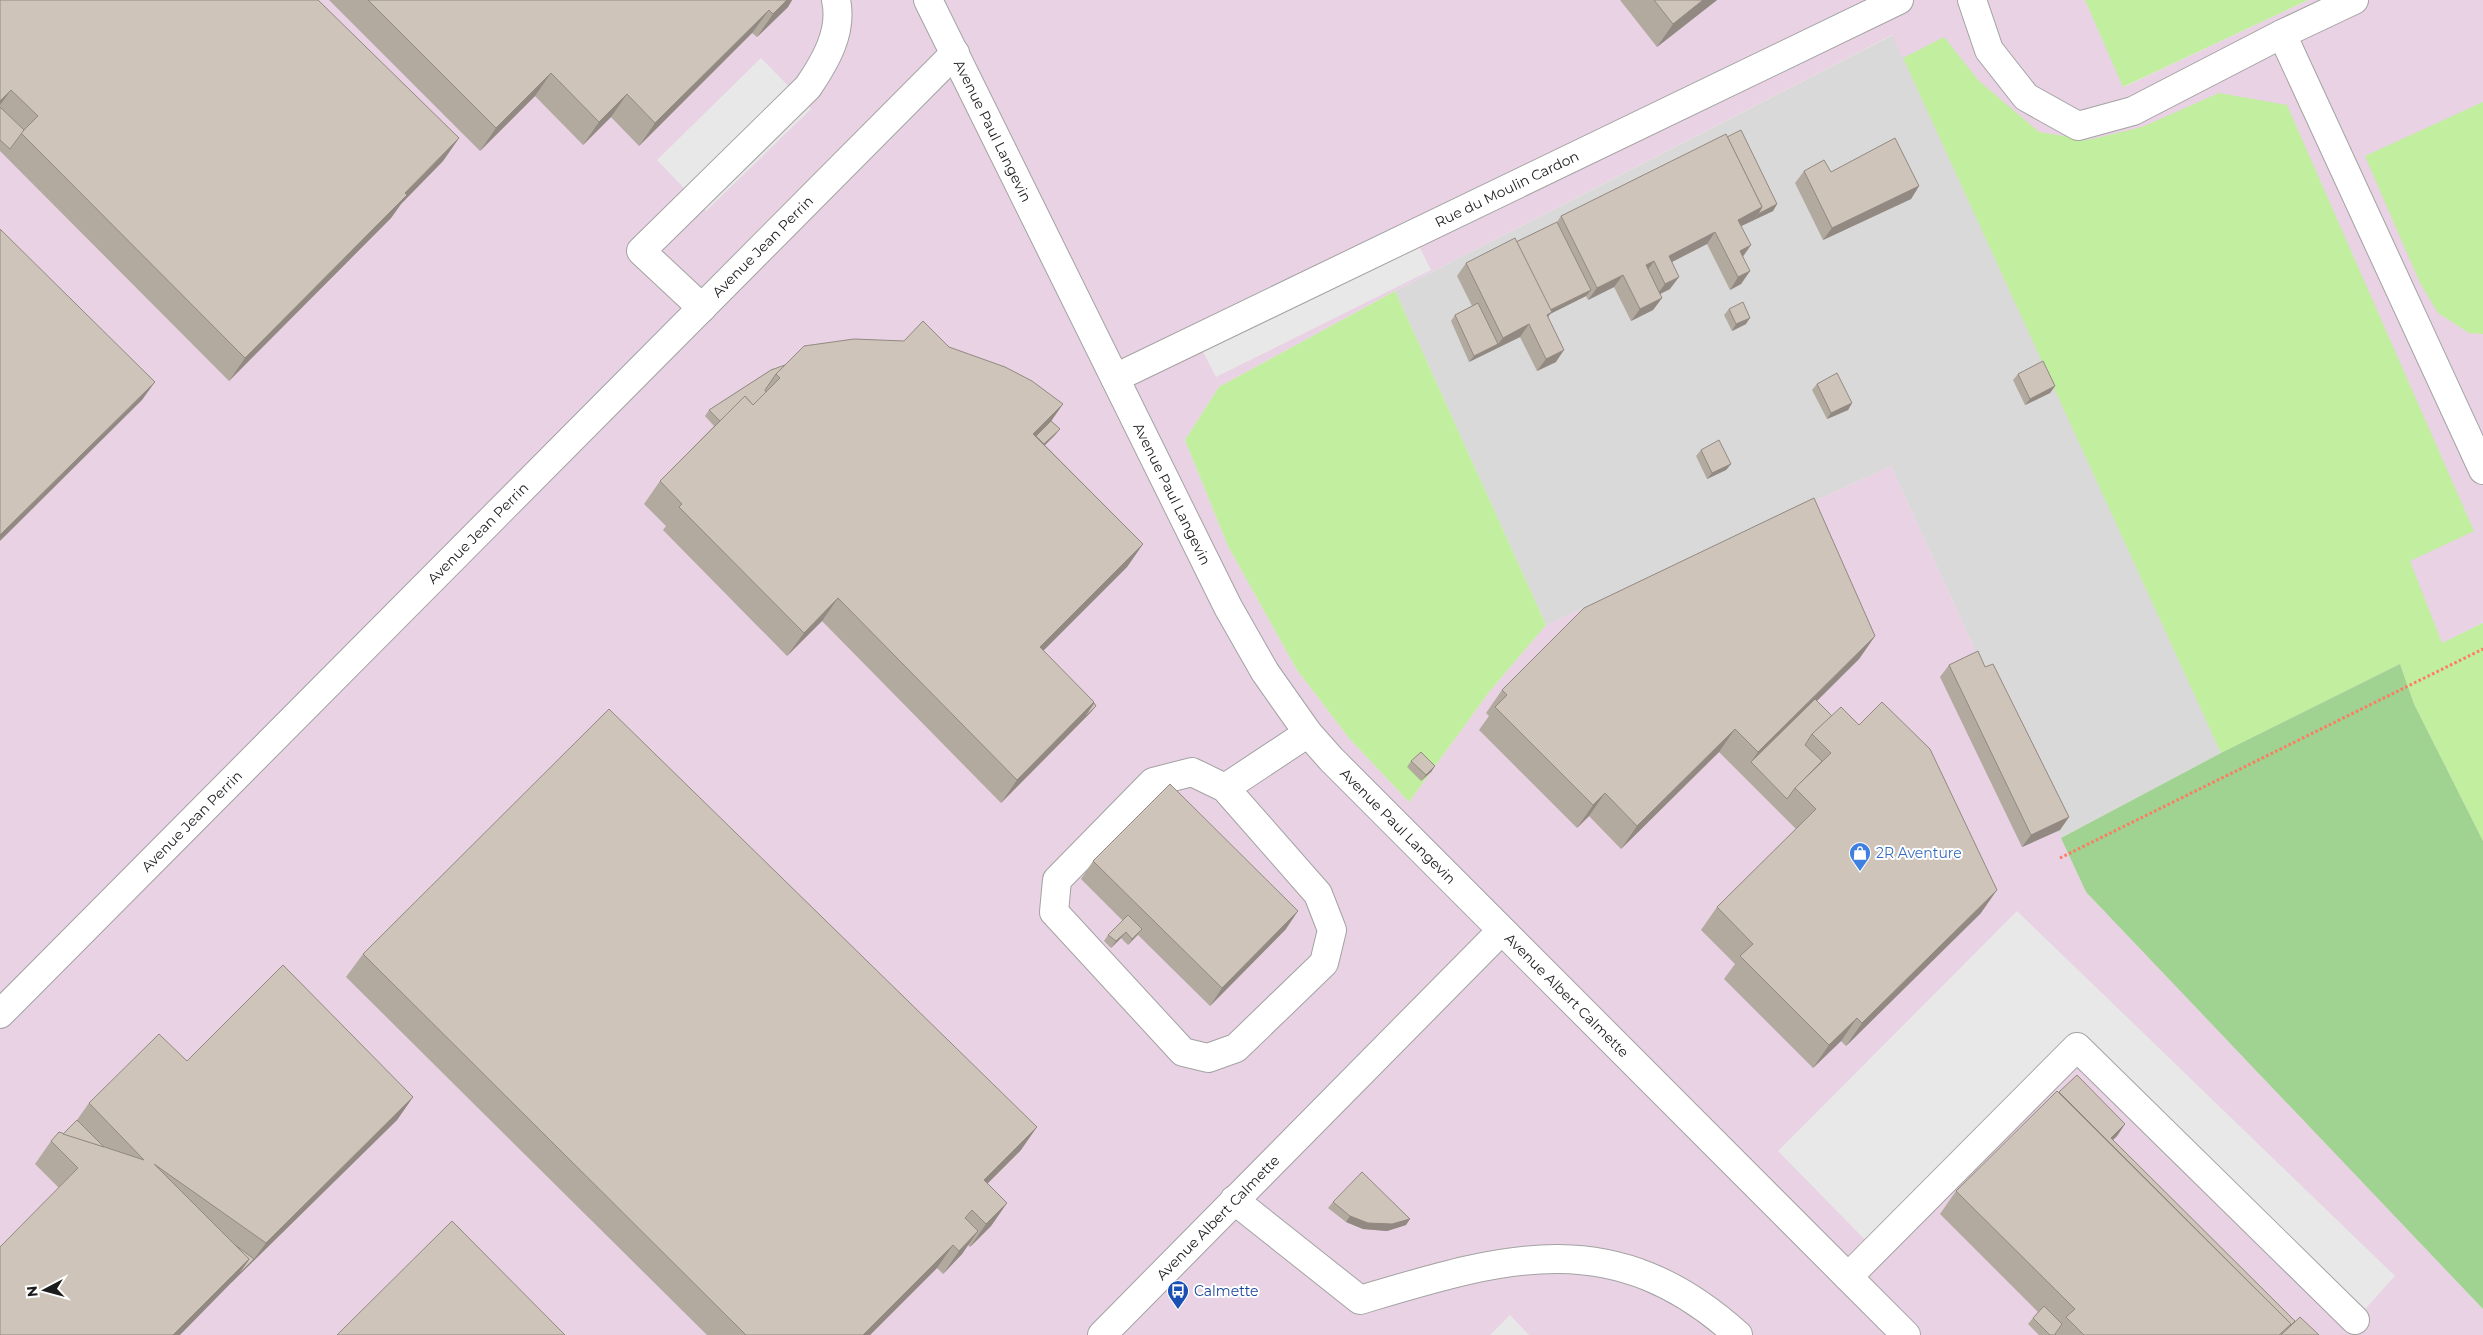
<svg xmlns="http://www.w3.org/2000/svg" width="2483" height="1335" font-family="Montserrat,sans-serif">
	<style>
		.residential { fill: #dad9d9 }
		.industrial { fill: #e8d2e3 }
		.grass { fill: #c2eea0 }
		.forest { fill: #a0d291 }
		.parking { fill: #e8e8e8 }
		.lines { fill: none; stroke-linecap: round; stroke-linejoin: round }
		.minor-casing { stroke: #a3a3a3; stroke-width: 30 }
		.path { stroke: #ff7a61; stroke-width: 3; stroke-dasharray: 2.5 2.5; stroke-linecap: butt }
		.minor { stroke: #fff; stroke-width: 28 }
		.wall { fill: #b2a99f }
		.shaded-wall { fill: #918982 }
		.building { fill: #cfc4b9; stroke: #918982 }
		.labels { text-anchor: middle; stroke-width: 4; stroke-linejoin: round; paint-order: stroke }
		.street-label { font-size: 14px; fill: #1c1c1c; stroke: #fff }
		.shop-label { font-size: 14px; fill: #366cbe; stroke: #fff; text-anchor: start }
		.transit-label { font-size: 14px; fill: #164399; stroke: #fff; text-anchor: start }
	</style>
	<rect width="100%" height="100%" fill="#efebe0"/>
	<polygon class="residential" points="1893,35 2221,753 2061,838 1891,466 1546,625 1395,291"/>
	<polygon class="industrial" points="0,0 2085,0 2124,87 2308,0 2483,0 2483,623 2221,753 1892,35 1395,291 1219,387 1185,440 1228,546 1297,670 1349,738 1409,802 1489,692 1546,625 1891,466 2086,892 2483,1309 2483,1335 0,1335"/>
	<g class="grass">
		<polygon points="2085,0 2308,0 2123,87"/>
		<polygon points="1944,37 1979,81 2039,132 2088,140 2142,127 2219,93 2287,105 2474,531 2410,561 2442,643 2483,623 2483,841 2414,704 2400,664 2221,753 1903,58"/>
		<polygon points="2483,102 2483,334 2469,333 2438,313 2420,283 2365,156"/>
		<polygon points="1395,291 1546,625 1489,692 1409,802 1349,738 1297,670 1228,546 1185,440 1219,387"/>
	</g>
	<polygon class="forest" points="2400,664 2414,704 2483,841 2483,1309 2086,892 2061,838 2221,753"/>
	<g class="parking">
		<polygon points="761,58 811,109 706,211 657,160"/>
		<polygon points="1417,242 1431,270 1216,377 1202,350"/>
		<polygon points="2017,911 2395,1276 2355,1320 2078,1047 1875,1250 1778,1151"/>
		<polygon points="1510,1315 1529,1335 1490,1335"/>
	</g>
	<g class="lines">
		<g class="minor-casing">
			<g id="minor">
				<path id="s1" d="M 928,0 L 1228,607 L 1265,672 L 1308,733 L 1331,759 L 1906,1335"/>
				<polyline points="1972,0 1989,50 2026,97 2078,126 2133,111 2282,34"/>
				<polyline points="2354,0 2282,34 2483,470"/>
				<path d="M 702,308 L 641,251 L 808,87 C 825,62 843,32 836,0"/>
				<path id="s2" d="M 1115,378 L 1899,0"/>
				<polyline points="1225,788 1318,894 1332,930 1324,963 1236,1048 1208,1058 1183,1052 1054,912 1057,880 1153,782 1192,772 1225,788 1308,733"/>
				<path id="s3" d="M 0,1014 L 955,53"/>
				<path d="M 1234,1200 L 1360,1300 C 1504,1257 1613,1222 1738,1335"/>
				<polyline points="1848,1277 2077,1047 2355,1320"/>
				<path id="s4" d="M 1102,1335 L 1501,931"/>
			</g>
		</g>
		<polyline class="path" points="2060,858 2483,649"/>
		<use href="#minor" class="minor"/>
	</g>
	<g class="wall">
		<polygon points="0,0 459,138 443,161 401,204 391,218 229,381 0,151"/>
		<polygon points="329,0 792,0 788,7 757,37 752,33 639,146 611,117 583,145 535,96 480,151"/>
		<polygon points="1620,0 1717,0 1657,47"/>
		<polygon points="1727,137 1777,204 1773,211 1741,226 1743,257 1750,271 1741,284 1730,290 1707,244 1672,262 1670,289 1660,294 1662,298 1653,310 1631,321 1614,287 1588,300 1586,296 1550,314 1548,317 1556,362 1537,371 1520,337 1469,362 1451,321 1455,315 1472,306 1457,276 1466,263 1516,242 1557,222 1561,216"/>
		<polygon points="1804,171 1919,186 1911,199 1823,240 1795,183"/>
		<polygon points="1729,309 1746,324 1732,331 1724,315"/>
		<polygon points="949,347 1063,404 1051,421 1060,429 1055,435 1045,445 1143,544 1127,567 1043,651 1094,703 1091,712 1001,803 822,621 787,656 663,530 666,526 644,504 660,481 714,426 705,416 709,410 771,370"/>
		<polygon points="2018,374 2055,386 2050,393 2025,405 2013,380"/>
		<polygon points="1817,384 1852,403 1848,410 1827,419 1812,390"/>
		<polygon points="1701,450 1731,464 1726,470 1707,479 1696,456"/>
		<polygon points="1875,636 1859,659 1817,701 1981,913 1846,1046 1841,1041 1813,1068 1724,979 1735,964 1701,930 1717,907 1796,829 1719,752 1621,849 1589,816 1577,828 1479,730 1489,716 1486,713 1502,690"/>
		<polygon points="1949,665 1985,667 2069,817 2060,830 2022,847 1940,677"/>
		<polygon points="1411,761 1435,766 1431,772 1421,781 1407,767"/>
		<polygon points="1093,861 1286,929 1210,1006 1138,935 1128,945 1121,938 1111,948 1104,941 1108,935 1123,921 1081,879"/>
		<polygon points="363,954 1021,1150 987,1184 1007,1203 991,1226 970,1247 968,1245 962,1254 943,1274 937,1268 870,1335 707,1335 346,977"/>
		<polygon points="187,1061 413,1097 397,1120 232,1282 59,1188 35,1164 51,1141 63,1134 77,1120 89,1103"/>
		<polygon points="2059,1092 2125,1124 2117,1136 2113,1140 2295,1321 2319,1335 2039,1335 2028,1324 2038,1312 1940,1214 1956,1191"/>
		<polygon points="1333,1202 1406,1225 1387,1231 1363,1229 1346,1222 1328,1208"/>
	</g>
	<g class="shaded-wall">
		<polygon points="787,0 792,0 788,7 757,37 773,14"/>
		<polygon points="1703,0 1717,0 1657,47 1673,24"/>
		<polygon points="769,10 752,33 639,146 655,123"/>
		<polygon points="551,73 535,96 480,151 496,128"/>
		<polygon points="11,90 0,105 0,101"/>
		<polygon points="627,94 611,117 583,145 599,122"/>
		<polygon points="459,138 443,161 401,204 391,218 229,381 245,358"/>
		<polygon points="1919,186 1911,199 1823,240 1832,228"/>
		<polygon points="1777,204 1773,211 1754,220 1758,214"/>
		<polygon points="1762,207 1754,220 1729,232 1738,220"/>
		<polygon points="1715,232 1707,244 1660,268 1669,256"/>
		<polygon points="1751,245 1742,258 1740,251"/>
		<polygon points="1654,261 1645,274 1646,265"/>
		<polygon points="1750,271 1741,284 1730,290 1738,277"/>
		<polygon points="1623,275 1614,287 1588,300 1597,288"/>
		<polygon points="1679,277 1670,289 1656,296 1665,284"/>
		<polygon points="1591,290 1586,296 1550,314 1543,325 1545,313"/>
		<polygon points="1662,298 1653,310 1631,321 1640,309"/>
		<polygon points="1750,318 1746,324 1732,331 1736,324"/>
		<polygon points="1529,324 1520,337 1469,362 1474,356 1498,344 1503,338"/>
		<polygon points="1564,350 1556,362 1537,371 1546,359"/>
		<polygon points="155,382 142,400 0,541 0,535"/>
		<polygon points="2055,386 2050,393 2025,405 2030,399"/>
		<polygon points="1852,403 1848,410 1827,419 1831,413"/>
		<polygon points="1063,404 1047,427 1023,452 1033,434"/>
		<polygon points="1060,429 1055,435 1025,465 1030,458"/>
		<polygon points="1731,464 1726,470 1707,479 1712,473"/>
		<polygon points="1143,544 1127,567 1029,665 1040,647"/>
		<polygon points="838,598 822,621 787,656 804,633"/>
		<polygon points="1875,636 1859,659 1753,764 1751,762 1758,752"/>
		<polygon points="1094,702 1083,719 1096,706 1091,712 1001,803 1017,780"/>
		<polygon points="1735,729 1719,752 1621,849 1637,826"/>
		<polygon points="1435,766 1431,772 1421,781 1426,775"/>
		<polygon points="1605,793 1589,816 1577,828 1593,805"/>
		<polygon points="2069,817 2060,830 2022,847 2031,835"/>
		<polygon points="1997,890 1981,913 1846,1046 1862,1023"/>
		<polygon points="1298,911 1286,929 1210,1006 1222,988"/>
		<polygon points="1142,929 1137,935 1128,945 1132,939"/>
		<polygon points="1126,932 1121,938 1111,948 1116,941"/>
		<polygon points="1857,1018 1841,1041 1813,1068 1829,1045"/>
		<polygon points="413,1097 397,1120 232,1282 180,1335 173,1335 249,1259 254,1259 266,1243"/>
		<polygon points="2125,1124 2117,1136 2102,1150 2111,1138"/>
		<polygon points="1037,1127 1021,1150 968,1203 984,1180"/>
		<polygon points="1007,1203 991,1226 970,1247 986,1224"/>
		<polygon points="1350,1216 1410,1219 1406,1225 1387,1231 1363,1229 1346,1222"/>
		<polygon points="978,1231 962,1254 943,1274 959,1251"/>
		<polygon points="953,1245 937,1268 870,1335 863,1335"/>
	</g>
	<g class="building">
		<polygon points="0,0 318,0 459,138 405,193 407,195 245,358 21,133 38,116 11,90 0,101"/>
		<polygon points="368,0 787,0 773,14 769,10 655,123 627,94 599,122 551,73 496,128"/>
		<polygon points="1654,0 1703,0 1673,24"/>
		<polygon points="0,107 24,130 10,149 0,140"/>
		<polygon points="1741,130 1777,204 1758,214 1762,207 1727,137"/>
		<polygon points="1726,134 1762,207 1738,220 1751,245 1740,251 1750,271 1738,277 1715,232 1669,256 1679,277 1665,284 1654,261 1646,265 1662,298 1640,309 1623,275 1597,288 1561,216"/>
		<polygon points="1895,138 1919,186 1832,228 1804,171 1824,160 1831,172"/>
		<polygon points="1557,222 1591,290 1550,310 1516,242"/>
		<polygon points="0,229 155,382 0,535"/>
		<polygon points="1515,238 1552,312 1547,315 1564,350 1546,359 1529,324 1503,338 1466,263"/>
		<polygon points="1743,302 1750,318 1736,324 1729,309"/>
		<polygon points="1478,303 1498,344 1474,356 1455,315"/>
		<polygon points="923,321 949,347 1005,367 1032,381 1063,404 1033,434 1143,544 1040,647 1094,702 1017,780 838,598 804,633 679,507 682,504 660,481 745,396 753,405 780,378 776,374 804,346 854,339 904,341"/>
		<polygon points="2043,361 2055,386 2030,399 2018,374"/>
		<polygon points="785,365 776,374 765,390 766,392 753,405 745,396 720,421 709,410 771,370"/>
		<polygon points="1837,373 1852,403 1831,413 1817,384"/>
		<polygon points="1051,421 1060,429 1044,444 1036,436"/>
		<polygon points="1719,440 1731,464 1712,473 1701,450"/>
		<polygon points="1814,498 1875,636 1758,752 1735,729 1637,826 1605,793 1593,805 1495,707 1507,695 1502,690 1584,608"/>
		<polygon points="1978,651 1985,667 1993,664 2069,817 2031,835 1949,665"/>
		<polygon points="1815,699 1832,716 1812,734 1805,745 1822,761 1795,788 1787,799 1751,762"/>
		<polygon points="1882,702 1930,749 1997,890 1862,1023 1857,1018 1829,1045 1740,956 1753,944 1717,907 1816,809 1795,788 1831,753 1812,734 1841,707 1859,725"/>
		<polygon points="1094,703 1096,706 1083,719"/>
		<polygon points="609,709 1037,1127 984,1180 1007,1203 986,1224 972,1210 965,1218 978,1231 959,1251 953,1245 863,1335 746,1335 363,954"/>
		<polygon points="1421,752 1435,766 1426,775 1411,761"/>
		<polygon points="1170,784 1298,911 1222,988 1093,861"/>
		<polygon points="1128,915 1142,929 1132,939 1126,932 1116,941 1108,935"/>
		<polygon points="283,965 413,1097 266,1243 154,1164 249,1259 173,1335 0,1335 0,1247 78,1168 51,1141 59,1132 144,1160 89,1103 159,1034 187,1061"/>
		<polygon points="2077,1075 2125,1124 2111,1138 2295,1321 2286,1330 2291,1324 2059,1092"/>
		<polygon points="2057,1091 2291,1324 2279,1335 2084,1335 2066,1317 2075,1309 1956,1191"/>
		<polygon points="77,1120 104,1147 63,1134"/>
		<polygon points="1362,1172 1410,1219 1392,1224 1368,1223 1350,1216 1333,1202"/>
		<polygon points="452,1221 565,1335 337,1335"/>
		<polygon points="235,1245 254,1259 237,1276 249,1259"/>
		<polygon points="2044,1306 2062,1324 2055,1334 2056,1335 2050,1335 2033,1318"/>
		<polygon points="2300,1317 2319,1335 2281,1335"/>
	</g>
	<defs>
		<g id="shop-pin" transform="scale(1.125)"><path d="M0 17L-7.5 6A9.5 9.5 0 1 1 7.5 6Z" fill="#3f7fe0" stroke="#fff"/><path d="M-5-2.5h2.3a2.7 3.5 0 0 1 5.4 0H5L5.5 6h-11ZM-1.5-2.5h3a1.5 2.3 0 0 0-3 0Z" fill="#fff"/></g>
		<g id="bus-pin" transform="scale(1.125)"><path d="M0 17L-7.5 6A9.5 9.5 0 1 1 7.5 6Z" fill="#1a4fb4" stroke="#fff"/><path d="M-5-6H5V4H4V6H2V4H-2V6H-4V4H-5ZM-3.5-4V0h7V-4ZM-3.5 1.2v1.5H-2V1.2ZM2 1.2v1.5H3.5V1.2Z" fill="#fff"/></g>
	</defs>
	<g fill-rule="evenodd">
		<use href="#shop-pin" x="1860" y="853"/>
		<use href="#bus-pin" x="1178" y="1291"/>
	</g>
	<g class="labels">
		<g class="street-label">
			<text dy="5" stroke="none"><textPath href="#s1" startOffset="146">Avenue Paul Langevin</textPath></text>
			<text dy="5" stroke="none"><textPath href="#s2" startOffset="435">Rue du Moulin Cardon</textPath></text>
			<text dy="5" stroke="none"><textPath href="#s3" startOffset="1082">Avenue Jean Perrin</textPath></text>
			<text dy="5" stroke="none"><textPath href="#s1" startOffset="551">Avenue Paul Langevin</textPath></text>
			<text dy="5" stroke="none"><textPath href="#s3" startOffset="678">Avenue Jean Perrin</textPath></text>
			<text dy="5" stroke="none"><textPath href="#s3" startOffset="272">Avenue Jean Perrin</textPath></text>
			<text dy="5" stroke="none"><textPath href="#s1" startOffset="956">Avenue Paul Langevin</textPath></text>
			<text dy="5" stroke="none"><textPath href="#s1" startOffset="1195">Avenue Albert Calmette</textPath></text>
			<text dy="5" stroke="none"><textPath href="#s4" startOffset="165">Avenue Albert Calmette</textPath></text>
		</g>
		<g class="shop-label">
			<text x="1876" y="858">2R Aventure</text>
		</g>
		<g class="transit-label">
			<text x="1194" y="1296">Calmette</text>
		</g>
	</g>
	<g transform="translate(45 1290) rotate(264)" stroke="#ffffff" stroke-width="4" paint-order="stroke">
	<path d="M0-4L9 19L0 12L-9 19Z" fill="#1c1c1c"/>
	<text y="-8" font-size="14" font-weight="bold" text-anchor="middle" fill="#1c1c1c">N</text>
	</g>
</svg>
